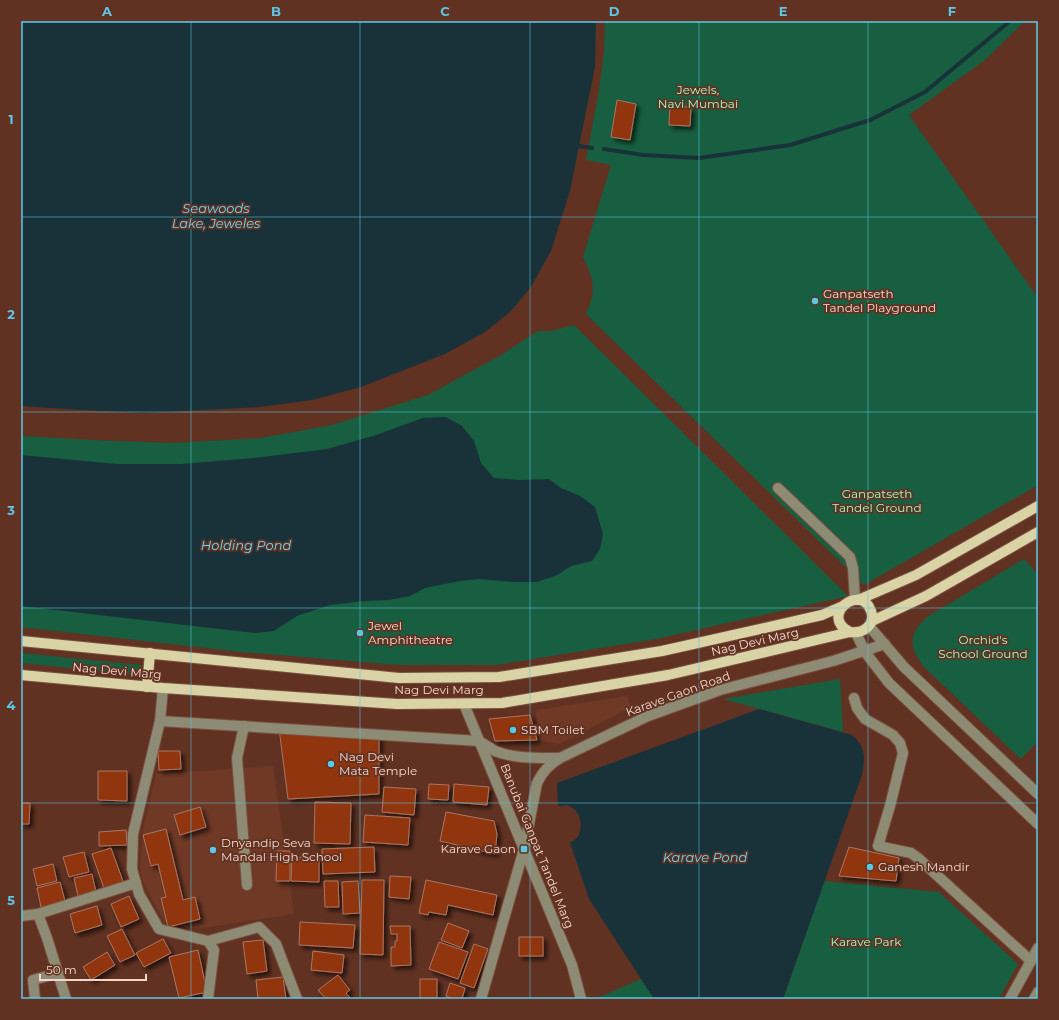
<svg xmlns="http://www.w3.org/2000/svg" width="1059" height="1020" font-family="Montserrat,sans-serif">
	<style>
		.built { fill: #6f3926 }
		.green { fill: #175f40 }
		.water { fill: #193239 }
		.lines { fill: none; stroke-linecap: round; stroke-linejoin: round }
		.stream { stroke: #193239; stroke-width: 4 }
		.building { fill: #90350e; stroke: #ab7663; filter: url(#shadow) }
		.minor-casing { stroke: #7b5041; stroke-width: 12 }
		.major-casing { stroke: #7b5041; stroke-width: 12 }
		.minor { stroke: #8e8b74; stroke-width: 10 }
		.major { stroke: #dad3a5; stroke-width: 10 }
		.grid { fill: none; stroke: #5cc7e7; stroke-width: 1; stroke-opacity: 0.55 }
		.poi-dot { fill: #5cc7e7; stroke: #613222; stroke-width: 1.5 }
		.labels { text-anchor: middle; stroke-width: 3.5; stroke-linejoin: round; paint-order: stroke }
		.park-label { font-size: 12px; fill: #9bfdca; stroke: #613222 }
		.poi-label { font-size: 12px; fill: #f4d6cc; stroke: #613222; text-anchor: start }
		.street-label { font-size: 12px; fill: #f4d6cc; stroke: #613222 }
		.water-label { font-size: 13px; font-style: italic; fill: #61d9fc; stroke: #613222 }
		.neatline { fill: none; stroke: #5cc7e7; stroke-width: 1.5 }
		.grid-label { font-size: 13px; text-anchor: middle; font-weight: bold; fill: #5cc7e7 }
	</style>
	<defs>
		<filter id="shadow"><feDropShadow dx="3.5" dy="3.5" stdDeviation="2" flood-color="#0009"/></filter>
	</defs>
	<rect width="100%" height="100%" fill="#613222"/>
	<g class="built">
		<polygon points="627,696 631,707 560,744 539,741 536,710"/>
		<polygon points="273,766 294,914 196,929 164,922 143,882 140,868 143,831 156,774"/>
	</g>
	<g class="green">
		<path d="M 605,21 L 1025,21 L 985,60 L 909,115 L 1038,298 L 1038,485 L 864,585 L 586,314 C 597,290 594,280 583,257 L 611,165 L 586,160 L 599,90 L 604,53 Z"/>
		<polygon points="574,325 848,596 656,639 496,665 398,665 241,652 21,627 21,436 113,441 173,443 261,438 332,425 428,395 501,355 538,331 551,331"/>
		<path d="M 1024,559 L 1038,574 L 1038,741 L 1021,759 L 923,666 C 909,645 908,635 927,617 Z"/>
		<polygon points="21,653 141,665 140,675 21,663"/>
		<polygon points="840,679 843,732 723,699"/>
		<polygon points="824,881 939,892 1018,964 999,999 783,999"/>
		<polygon points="641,979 654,999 595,999"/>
	</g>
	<g class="water">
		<polygon points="21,21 596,21 595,67 579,146 570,191 551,251 531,287 510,312 485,332 445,354 361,387 312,400 260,407 145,413 82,410 21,406"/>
		<polygon points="446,417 462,426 474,441 481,463 494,478 519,480 549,479 561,488 580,496 595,507 603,534 600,549 592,561 571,566 557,575 537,582 513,582 479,579 460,581 425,588 410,596 389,600 365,601 330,605 297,616 274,631 255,633 237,631 21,606 21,455 117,464 181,464 254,458 327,449 376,435 423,418"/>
		<path d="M 759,709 L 852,735 C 866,747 865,757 862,775 L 783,999 L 654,999 L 589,899 L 570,843 C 575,840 579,837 580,831 C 583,822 578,808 567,805 C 565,805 561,806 558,806 L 557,783 Z"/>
	</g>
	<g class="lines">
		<g class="stream">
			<polyline points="579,146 592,148"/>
			<polyline points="604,149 643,155 699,158 790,145 870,120 925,92 1010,21"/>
		</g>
	</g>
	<g class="building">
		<polygon points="617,100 636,104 630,140 611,137"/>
		<polygon points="670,106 691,107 690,126 669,125"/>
		<polygon points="530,715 537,740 495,741 489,719"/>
		<polygon points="279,728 379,735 379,794 288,799"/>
		<polygon points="158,751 180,751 181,769 159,770"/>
		<polygon points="98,771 127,771 127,801 98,800"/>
		<polygon points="429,784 449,785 448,800 428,799"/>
		<polygon points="454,784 489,787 487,805 453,802"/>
		<polygon points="384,787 416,789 414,815 382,812"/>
		<polygon points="315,802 351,803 350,844 314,843"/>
		<polygon points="21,803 30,803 29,824 21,824"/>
		<polygon points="200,807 206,827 180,835 174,815"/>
		<polygon points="446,812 494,821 497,834 495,854 440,841"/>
		<polygon points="365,815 410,818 408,845 363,842"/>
		<polygon points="166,829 183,900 195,897 200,919 168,927 161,898 166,897 158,864 151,866 143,835"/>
		<polygon points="126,830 127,845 99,846 99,832"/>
		<polygon points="374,847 375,872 323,874 322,849"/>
		<polygon points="849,847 899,858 896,881 839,876"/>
		<polygon points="111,848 124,884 105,891 92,854"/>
		<polygon points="277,851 290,851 290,881 276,881"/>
		<polygon points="84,852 89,872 69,877 63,857"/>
		<polygon points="292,857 319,858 319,882 291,881"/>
		<polygon points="53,864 57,881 37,886 33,869"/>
		<polygon points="92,874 96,892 78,896 74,878"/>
		<polygon points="390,876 411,877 409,899 389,897"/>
		<polygon points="362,880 384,880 383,955 360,954"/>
		<polygon points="426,880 497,895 493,915 448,905 446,915 429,912 428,915 419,913"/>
		<polygon points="324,881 338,881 339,907 325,907"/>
		<polygon points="358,881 360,913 343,914 342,882"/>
		<polygon points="60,882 65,901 41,907 37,888"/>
		<polygon points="129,896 139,919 121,927 111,904"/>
		<polygon points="97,906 102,925 75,933 70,914"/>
		<polygon points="300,922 355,925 353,948 299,945"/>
		<polygon points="448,923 469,931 462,948 441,940"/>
		<polygon points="390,926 410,926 411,965 391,966 391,947 395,947 395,941 397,941 397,934 391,934"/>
		<polygon points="122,929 135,955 120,962 107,936"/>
		<rect x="519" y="937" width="24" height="19"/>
		<polygon points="163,939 171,953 144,967 136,953"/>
		<polygon points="263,940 267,971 247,974 243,942"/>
		<polygon points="439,942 468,952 458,979 429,969"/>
		<polygon points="474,944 488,949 474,988 460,983"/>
		<polygon points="198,950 207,992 179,998 169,957"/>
		<polygon points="313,951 344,955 342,973 311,970"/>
		<polygon points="107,952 115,965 91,980 83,967"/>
		<polygon points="338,975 350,990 346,993 351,999 326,999 318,990"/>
		<polygon points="283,977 286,999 258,999 256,980"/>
		<rect x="420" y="979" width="17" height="19"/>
		<polygon points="450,983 465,988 462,999 454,999 446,996"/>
	</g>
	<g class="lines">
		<g class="minor-casing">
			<g id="minor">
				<polyline points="778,488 850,557 853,568 855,600"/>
				<polyline points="869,626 904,667 1038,794"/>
				<polyline points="856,633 865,652 889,683 1038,824"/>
				<polyline points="163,688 160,721 133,834 132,869 139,894 159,929 208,941 214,950 208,999"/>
				<polyline points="854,698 857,708 865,719 893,735 900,743 903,753 890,806 878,846 911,853 918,858 1031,961"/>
				<polyline points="464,704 572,965 581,999"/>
				<path d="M 160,721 L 479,741 C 484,744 490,748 495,751 C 515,759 538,758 560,758"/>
				<polyline points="244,726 237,758 247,885"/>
				<polyline points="38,914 47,938 66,999"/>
				<polyline points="21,916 38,914 136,883"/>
				<polyline points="208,941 259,927 276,944 297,999"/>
				<polyline points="35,999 33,980 58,973"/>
				<path d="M 481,999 L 524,849 L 537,783 C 543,771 549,765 560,758 L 648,716 L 720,690 L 833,661 L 885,644"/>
				<polyline points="1010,999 1038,948"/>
				<polyline points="1034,999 1038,992"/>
			</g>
		</g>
		<g class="major-casing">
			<g id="major">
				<polyline points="858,600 916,575 1038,506"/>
				<polyline points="872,621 926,596 1038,532"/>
				<polyline points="21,641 399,678 499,677 662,651 822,615 843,606"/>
				<path d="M 21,675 L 163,688 L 397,704 L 502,703 L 668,675 L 850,632 C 863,634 876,625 871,611 C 861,582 818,616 850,632"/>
				<polyline points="147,687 150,653"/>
			</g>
		</g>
		<use href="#minor" class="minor"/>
		<use href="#major" class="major"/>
	</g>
	<path class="grid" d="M 191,21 L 191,999M 360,21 L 360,999M 530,21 L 530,999M 699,21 L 699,999M 868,21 L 868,999M 21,217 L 1038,217M 21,412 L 1038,412M 21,608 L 1038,608M 21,803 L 1038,803"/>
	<g class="poi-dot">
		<circle cx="815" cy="301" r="4"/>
		<circle cx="360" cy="633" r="4"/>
		<circle cx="513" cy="730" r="4"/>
		<circle cx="331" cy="764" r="4"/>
		<rect x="520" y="845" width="8" height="8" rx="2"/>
		<circle cx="213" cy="850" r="4"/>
		<circle cx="870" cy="867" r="4"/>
	</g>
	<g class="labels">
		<g class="park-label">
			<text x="698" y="94">Jewels,<tspan x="698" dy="14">Navi Mumbai</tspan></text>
			<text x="877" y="498">Ganpatseth<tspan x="877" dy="14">Tandel Ground</tspan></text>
			<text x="983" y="644">Orchid's<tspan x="983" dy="14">School Ground</tspan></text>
			<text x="866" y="946">Karave Park</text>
		</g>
		<g class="poi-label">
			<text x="823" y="298">Ganpatseth<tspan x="823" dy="14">Tandel Playground</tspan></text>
			<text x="368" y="630">Jewel<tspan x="368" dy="14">Amphitheatre</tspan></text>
			<text x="521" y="734">SBM Toilet</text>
			<text x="339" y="761">Nag Devi<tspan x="339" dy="14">Mata Temple</tspan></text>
			<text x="221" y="847">Dnyandip Seva<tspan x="221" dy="14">Mandal High School</tspan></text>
			<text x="516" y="853" text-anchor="end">Karave Gaon</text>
			<text x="878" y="871">Ganesh Mandir</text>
		</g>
		<g class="street-label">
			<text transform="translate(755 642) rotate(-13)" y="4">Nag Devi Marg</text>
			<text transform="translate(117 671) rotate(5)" y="4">Nag Devi Marg</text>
			<text x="439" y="694">Nag Devi Marg</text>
			<text transform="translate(678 694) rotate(-20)" y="4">Karave Gaon Road</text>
			<text transform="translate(537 846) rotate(68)" y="4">Banubai Ganpat Tandel Marg</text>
		</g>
		<g class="water-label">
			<text x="216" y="213">Seawoods<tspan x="216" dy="15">Lake, Jeweles</tspan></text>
			<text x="246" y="550">Holding Pond</text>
			<text x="705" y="862">Karave Pond</text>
		</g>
	</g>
	<rect width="1059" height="1020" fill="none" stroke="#613222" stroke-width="44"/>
	<path d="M40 974v6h106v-6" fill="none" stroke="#f4d6cc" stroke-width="2"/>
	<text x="46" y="974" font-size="12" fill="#f4d6cc" stroke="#613222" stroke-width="3" paint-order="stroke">50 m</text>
	<rect x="22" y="22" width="1015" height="976" class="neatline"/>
	<g class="grid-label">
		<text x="107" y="16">A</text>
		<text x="276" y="16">B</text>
		<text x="445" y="16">C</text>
		<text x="614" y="16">D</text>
		<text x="783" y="16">E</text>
		<text x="952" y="16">F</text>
		<text x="11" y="124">1</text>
		<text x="11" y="319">2</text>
		<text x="11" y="515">3</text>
		<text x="11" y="710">4</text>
		<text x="11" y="905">5</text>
	</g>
</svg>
